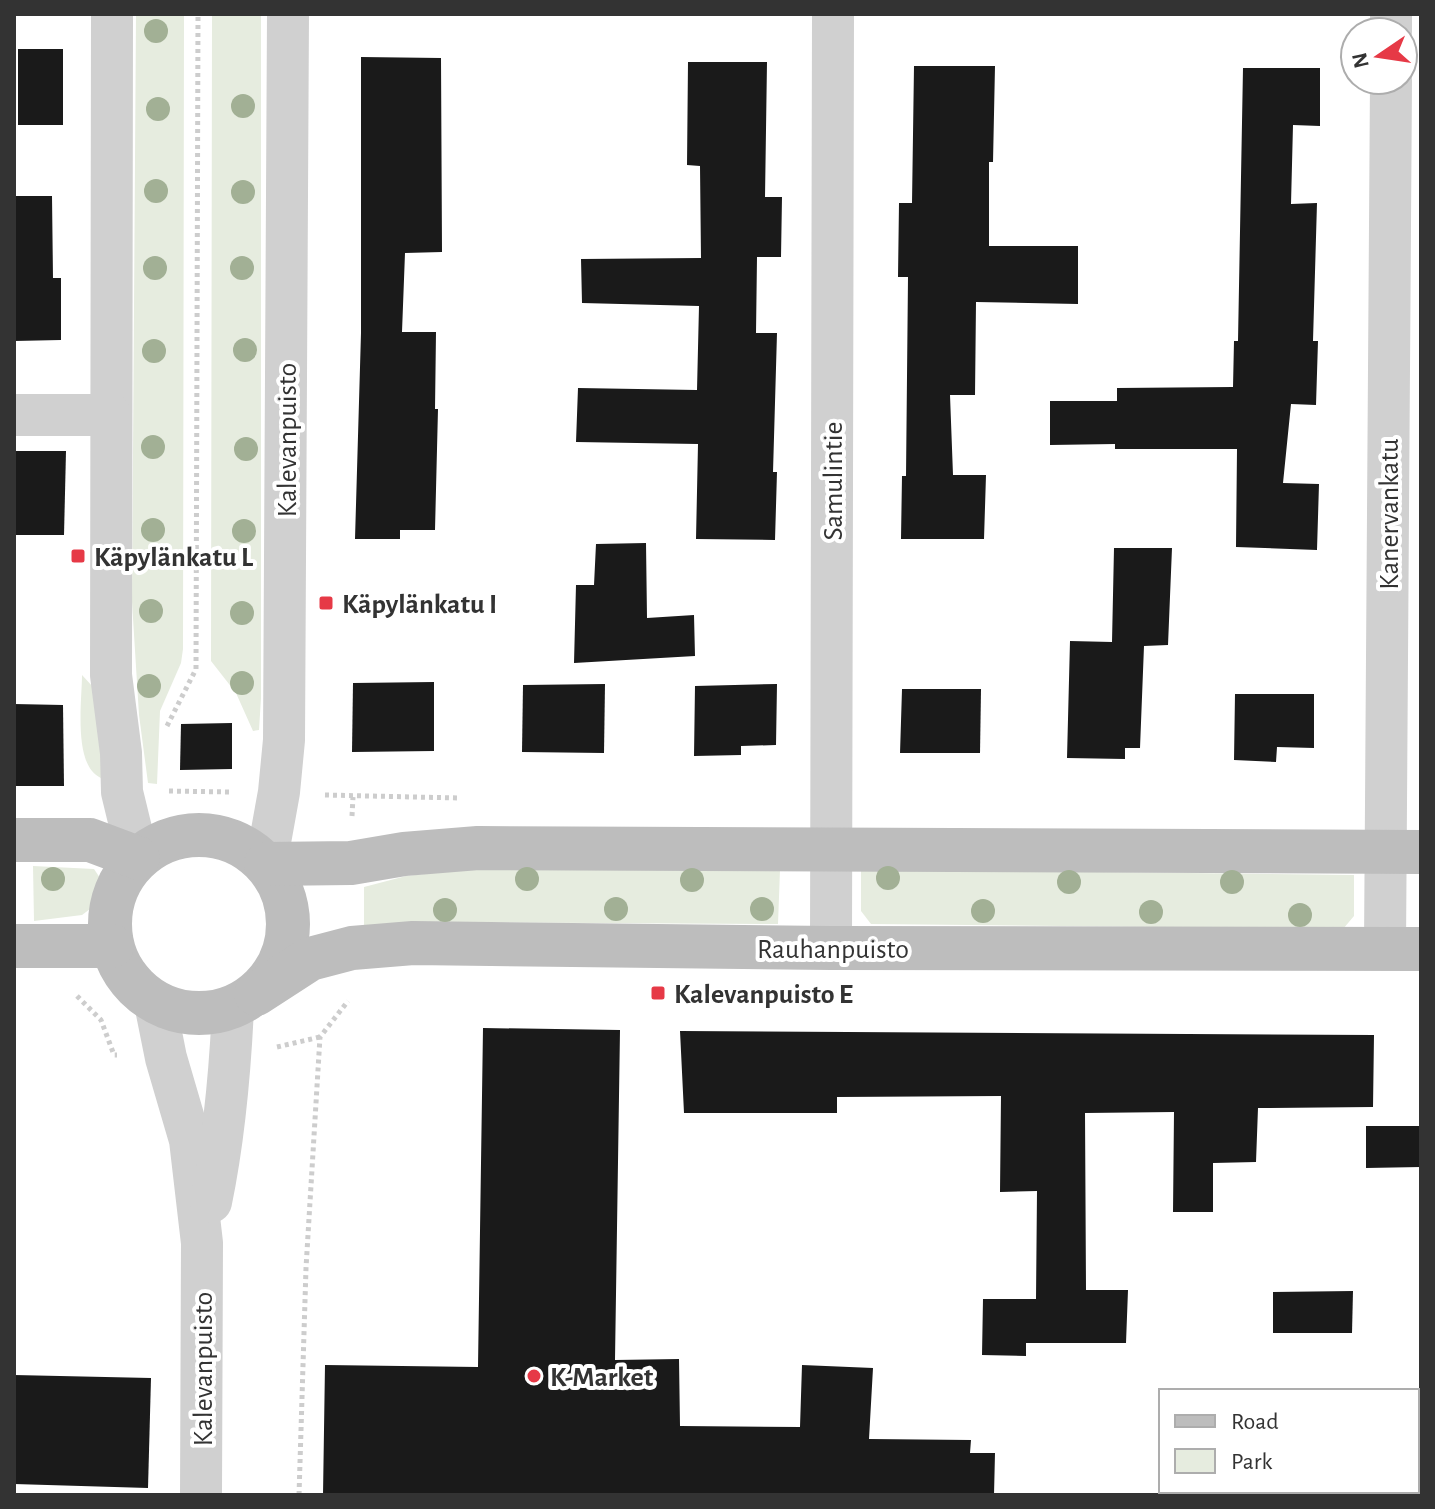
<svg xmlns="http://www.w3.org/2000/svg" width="1435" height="1509" font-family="'Alegreya Sans',sans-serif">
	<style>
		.green { fill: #e6ecdf }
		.building { fill: #1a1a1a }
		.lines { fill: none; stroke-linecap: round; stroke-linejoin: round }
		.path { stroke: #cdcdcd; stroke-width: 5; stroke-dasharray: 4 4; stroke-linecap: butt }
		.street { stroke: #d0d0d0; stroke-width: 42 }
		.secondary { stroke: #bdbdbd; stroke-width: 44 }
		.tree { fill: #a2b095 }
		.poi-dot { fill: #e63946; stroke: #fff; stroke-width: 3 }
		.labels { text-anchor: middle; stroke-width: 8; stroke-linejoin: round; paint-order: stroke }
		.street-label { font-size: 28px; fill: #333; stroke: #fff }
		.poi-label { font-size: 28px; font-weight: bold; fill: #333; stroke: #fff; text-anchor: start }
	</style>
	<rect width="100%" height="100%" fill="#fff"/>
	<g class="green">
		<polygon points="136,14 184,14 183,649 181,663 160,711 157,784 148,783 139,715 132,602"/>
		<polygon points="212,14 261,14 261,698 259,730 253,731 236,693 211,661"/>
		<path d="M 82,675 L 93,687 L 104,779 C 72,770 82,702 82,675 Z"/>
		<polygon points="33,866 94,869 100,878 94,906 82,915 34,921"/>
		<polygon points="470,869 780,870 778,924 406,922 364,928 364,887 406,876"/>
		<polygon points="861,869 1354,875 1354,916 1343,929 871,924 861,911"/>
	</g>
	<g class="building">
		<rect x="18" y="49" width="45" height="76"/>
		<polygon points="361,57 441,58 442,252 405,253 402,332 436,332 435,409 438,409 435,530 400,530 400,539 355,539 361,333"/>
		<polygon points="688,62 767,62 765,197 782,197 781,257 757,257 756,333 777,333 773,472 777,472 775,540 696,539 698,444 576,442 578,388 697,390 699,306 582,303 581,259 701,258 700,166 687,165"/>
		<polygon points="914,66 995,66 993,162 989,162 989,246 1078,246 1078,304 976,302 975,395 950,395 953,475 986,475 984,539 901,539 902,476 906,476 908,277 898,277 899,203 912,203"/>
		<polygon points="1243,68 1320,68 1320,126 1293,125 1291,204 1317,203 1313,341 1318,341 1316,405 1291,404 1283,483 1319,484 1317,550 1236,547 1237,449 1115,449 1115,444 1050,445 1050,401 1117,401 1117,388 1233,387 1234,341 1238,341"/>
		<polygon points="14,196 52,196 53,278 61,278 61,340 14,341"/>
		<polygon points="14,451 66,451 64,535 14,535"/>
		<polygon points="646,543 647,618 694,615 695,656 574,663 576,585 594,585 596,544"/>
		<polygon points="1114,548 1172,548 1168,645 1144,646 1140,748 1125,748 1125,759 1067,758 1070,641 1112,642"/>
		<polygon points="434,682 434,751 352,752 353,683"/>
		<polygon points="605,684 604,753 522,752 523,685"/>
		<polygon points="777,684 776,745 741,746 741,755 694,756 695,686"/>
		<polygon points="902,689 981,689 980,753 900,753"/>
		<polygon points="1235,694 1314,694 1314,748 1277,747 1276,762 1234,760"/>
		<polygon points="14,704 63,705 64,786 14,786"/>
		<polygon points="232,723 232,769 180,770 181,724"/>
		<polygon points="483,1028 620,1030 615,1360 679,1359 680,1426 800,1427 802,1365 873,1368 869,1439 971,1440 970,1453 995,1453 994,1495 323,1495 325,1365 478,1367"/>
		<polygon points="680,1031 1374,1035 1373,1107 1258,1108 1256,1162 1213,1163 1213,1212 1173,1212 1174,1112 1085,1113 1086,1290 1128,1290 1126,1343 1026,1343 1026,1356 982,1355 983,1299 1036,1299 1037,1191 1000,1192 1001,1096 837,1097 837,1113 684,1113"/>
		<polygon points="1366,1126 1421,1126 1421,1167 1366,1168"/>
		<polygon points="1353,1291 1352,1333 1273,1333 1273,1292"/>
		<polygon points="14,1375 151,1378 148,1488 14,1484"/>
	</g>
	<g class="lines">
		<g class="path">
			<polyline points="167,726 196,669 198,14"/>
			<polyline points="169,791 231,792"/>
			<polyline points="325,795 459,798"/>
			<polyline points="352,816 353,797"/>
			<polyline points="77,996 101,1020 114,1055 117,1055"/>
			<polyline points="277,1047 320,1037"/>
			<polyline points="299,1495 306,1268 320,1037 348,1001"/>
		</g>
		<g class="street">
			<polyline points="112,14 111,675 121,753 122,792 138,858"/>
			<polyline points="1391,32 1391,14"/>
			<polyline points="14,415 111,415"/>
			<polyline points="266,864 279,792 284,740 288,14"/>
			<polyline points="831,948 833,14"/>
			<polyline points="1385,948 1391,80"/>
			<polyline points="155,1003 166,1058 190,1140 202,1243 201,1495"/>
			<path d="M 211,1202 C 224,1139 230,1073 233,1008"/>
		</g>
		<g class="secondary">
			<circle cx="199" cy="924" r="89"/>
			<polyline points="14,840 90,840 138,858"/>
			<polyline points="266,864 351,863 404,854 478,848 1421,852"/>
			<polyline points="14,946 112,946"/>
			<polyline points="256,994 310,959 352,948 413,943 831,948 1421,949"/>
		</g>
	</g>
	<g class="tree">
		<circle cx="156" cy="31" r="12"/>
		<circle cx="243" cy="106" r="12"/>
		<circle cx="158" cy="109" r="12"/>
		<circle cx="156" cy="191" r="12"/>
		<circle cx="243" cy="192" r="12"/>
		<circle cx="155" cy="268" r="12"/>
		<circle cx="242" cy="268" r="12"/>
		<circle cx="245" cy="350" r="12"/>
		<circle cx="154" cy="351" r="12"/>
		<circle cx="153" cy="447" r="12"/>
		<circle cx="246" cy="449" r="12"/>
		<circle cx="153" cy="530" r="12"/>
		<circle cx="244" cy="531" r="12"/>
		<circle cx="151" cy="611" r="12"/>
		<circle cx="242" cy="613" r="12"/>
		<circle cx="242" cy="683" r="12"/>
		<circle cx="149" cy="686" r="12"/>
		<circle cx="888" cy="878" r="12"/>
		<circle cx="53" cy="879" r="12"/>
		<circle cx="527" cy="879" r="12"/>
		<circle cx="692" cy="880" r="12"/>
		<circle cx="1069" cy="882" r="12"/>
		<circle cx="1232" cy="882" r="12"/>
		<circle cx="616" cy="909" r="12"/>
		<circle cx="762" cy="909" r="12"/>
		<circle cx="445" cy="910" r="12"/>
		<circle cx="983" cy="911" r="12"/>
		<circle cx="1151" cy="912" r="12"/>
		<circle cx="1300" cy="915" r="12"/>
	</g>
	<g class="poi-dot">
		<rect x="70" y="548" width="16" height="16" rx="4"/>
		<rect x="318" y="595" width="16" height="16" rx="4"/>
		<rect x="650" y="985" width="16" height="16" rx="4"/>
		<circle cx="534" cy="1376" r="8"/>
	</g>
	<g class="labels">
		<g class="street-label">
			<text transform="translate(286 440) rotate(-90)" y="10">Kalevanpuisto</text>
			<text transform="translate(832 481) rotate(-90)" y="10">Samulintie</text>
			<text transform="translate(1388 514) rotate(-90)" y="10">Kanervankatu</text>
			<text x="833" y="958">Rauhanpuisto</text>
			<text transform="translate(202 1369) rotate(-90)" y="10">Kalevanpuisto</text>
		</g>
		<g class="poi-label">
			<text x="94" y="566">Käpylänkatu L</text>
			<text x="342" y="613">Käpylänkatu I</text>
			<text x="674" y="1003">Kalevanpuisto E</text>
			<text x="550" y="1386">K-Market</text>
		</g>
	</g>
	<rect width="1435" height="1509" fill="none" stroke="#333333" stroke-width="32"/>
	<rect x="1159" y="1389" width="260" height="104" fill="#ffffff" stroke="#adadad" stroke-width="2"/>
	<rect x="1175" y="1415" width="40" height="12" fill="#bdbdbd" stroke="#adadad" stroke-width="2"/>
	<text x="1231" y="1429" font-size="24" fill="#333333">Road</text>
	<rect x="1175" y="1449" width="40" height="24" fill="#e6ecdf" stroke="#adadad" stroke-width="2"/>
	<text x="1231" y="1469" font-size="24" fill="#333333">Park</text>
	<g transform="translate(1379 56) rotate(257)"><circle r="38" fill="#ffffff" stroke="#adadad" stroke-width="2"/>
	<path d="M0-6L14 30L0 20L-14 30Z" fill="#e63946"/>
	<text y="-12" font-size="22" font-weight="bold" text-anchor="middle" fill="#333333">N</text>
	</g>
</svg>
